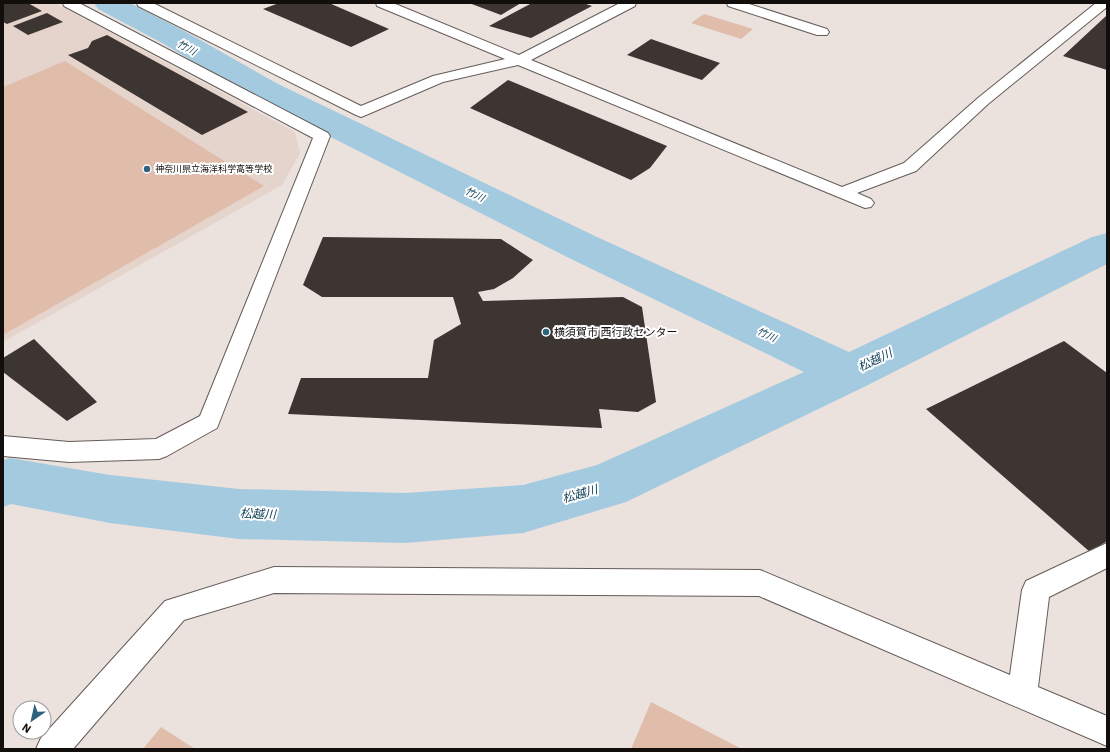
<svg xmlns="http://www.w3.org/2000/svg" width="1110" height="752" font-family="'IBM Plex Sans','Noto Sans JP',sans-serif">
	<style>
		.built { fill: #e5d4cb }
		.green { fill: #e0bdab }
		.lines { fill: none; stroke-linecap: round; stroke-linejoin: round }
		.river { fill: #a4cae0; fill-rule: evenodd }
		.building { fill: #3d3532 }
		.minor-casing { stroke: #645c58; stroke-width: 2 }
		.minor { fill: #fff; fill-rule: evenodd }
		.poi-dot { fill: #2d627e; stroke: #fff; stroke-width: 1.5 }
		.labels { text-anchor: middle; stroke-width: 4; stroke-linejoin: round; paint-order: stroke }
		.far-poi-label { font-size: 9px; fill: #110e0c; stroke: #fff; text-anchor: start }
		.far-water-label { font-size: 10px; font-style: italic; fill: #0f4057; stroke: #fff }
		.poi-label { font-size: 11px; fill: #110e0c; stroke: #fff; text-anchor: start }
		.water-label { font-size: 12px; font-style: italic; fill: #0f4057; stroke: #fff }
	</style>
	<rect width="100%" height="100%" fill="#ebe1dd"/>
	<polygon class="built" points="3,3 55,3 295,132 300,153 282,185 3,342"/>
	<g class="green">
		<polygon points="704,14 753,29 741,39 691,23"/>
		<polygon points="65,61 264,186 3,335 3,87"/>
		<polygon points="651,702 742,749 631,749"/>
		<polygon points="161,727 195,749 143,749"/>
	</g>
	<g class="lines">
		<polygon class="river" points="94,3 130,3 186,32 278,84 597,237 849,352 1092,237 1107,233 1107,264 866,386 626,502 523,533 405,543 239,539 110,523 11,504 3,507 3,460 10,458 110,475 239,489 405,493 523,485 597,465 804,372 567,257 254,98 164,44 98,9"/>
	</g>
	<g class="building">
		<polygon points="3,3 28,3 42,11 7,24 3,22"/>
		<polygon points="279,3 329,3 389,29 351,47 263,9"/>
		<polygon points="469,3 521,3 501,15"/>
		<polygon points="532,3 583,3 592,6 531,38 489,26"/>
		<polygon points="47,13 63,22 28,35 13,26"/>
		<polygon points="1106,16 1107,70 1063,56"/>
		<polygon points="107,35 248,112 202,135 68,55 88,48 92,41"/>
		<polygon points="651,39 720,63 702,80 627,55"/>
		<polygon points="508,80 667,146 650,168 631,180 470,108"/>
		<polygon points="323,237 501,239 533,260 513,278 494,289 478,292 483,301 623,297 642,307 656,402 638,412 599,409 602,428 288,414 301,378 428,378 434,340 461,324 453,297 322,297 303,285"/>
		<polygon points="34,339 97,402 67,421 3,372 3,358"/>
		<polygon points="1064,341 1107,373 1107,541 1090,552 926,409"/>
	</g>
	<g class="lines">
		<g class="minor-casing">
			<g id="minor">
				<polygon points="63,3 79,3 328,133 330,136 217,428 167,456 159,459 69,462 3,456 3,436 69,442 156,439 200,416 313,138 64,6"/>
				<polygon points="137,3 153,3 361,106 433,76 505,59 377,6 376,3 393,3 519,55 620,3 636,3 635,6 531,60 842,187 904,163 978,98 1096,3 1107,3 1107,7 988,104 916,171 857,193 871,199 874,203 871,207 865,208 518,65 443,82 366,115 361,117 356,115 138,6"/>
				<polygon points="727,3 746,3 827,29 829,32 827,35 817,35 728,6"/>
				<polygon points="1107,543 1107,568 1049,597 1038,687 1107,716 1107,746 759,596 274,593 184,620 73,749 36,749 41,738 165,601 274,567 760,570 1010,675 1022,590 1026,581"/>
			</g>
		</g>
		<use href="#minor" class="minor"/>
	</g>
	<g class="poi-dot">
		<circle cx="147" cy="169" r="4"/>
		<circle cx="546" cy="332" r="4"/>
	</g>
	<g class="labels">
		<g class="far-poi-label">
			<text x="155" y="172">神奈川県立海洋科学高等学校</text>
		</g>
		<g class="far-water-label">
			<text transform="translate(187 47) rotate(29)" y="4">竹川</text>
			<text transform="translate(475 194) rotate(26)" y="4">竹川</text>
			<text transform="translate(767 334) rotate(25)" y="4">竹川</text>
		</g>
		<g class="poi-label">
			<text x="554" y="336">横須賀市 西行政センター</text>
		</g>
		<g class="water-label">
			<text transform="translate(875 360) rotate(-26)" y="4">松越川</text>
			<text transform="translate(580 494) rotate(-16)" y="4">松越川</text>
			<text transform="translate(258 514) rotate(2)" y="4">松越川</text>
		</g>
	</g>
	<rect width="1110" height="752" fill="none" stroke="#110e0c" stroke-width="8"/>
	<g transform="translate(32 720) rotate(214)"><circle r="19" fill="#ffffff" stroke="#a09f9e"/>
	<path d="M0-3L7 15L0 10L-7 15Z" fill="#2d627e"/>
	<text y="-6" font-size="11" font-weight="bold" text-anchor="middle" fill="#110e0c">N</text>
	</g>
</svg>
